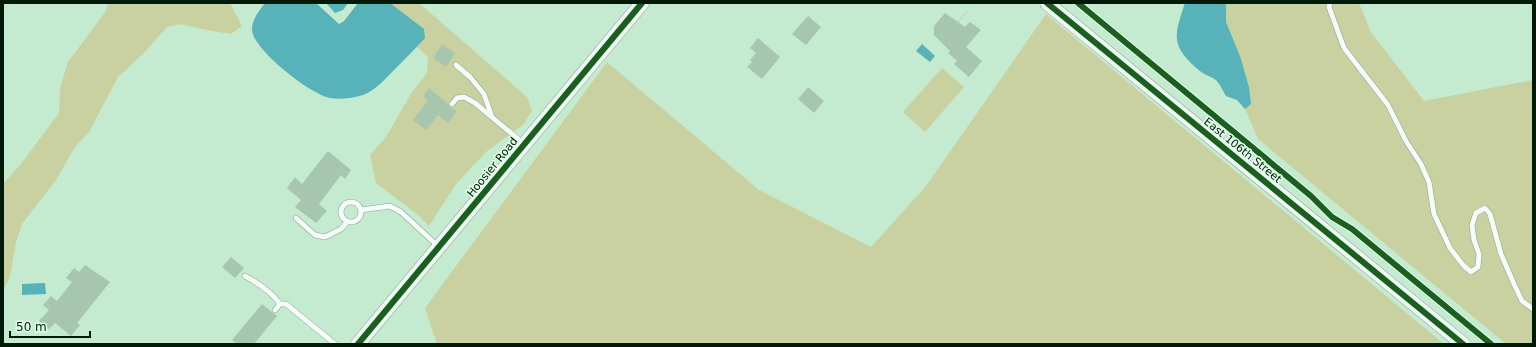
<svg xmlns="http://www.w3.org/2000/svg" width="1536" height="347" font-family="'DejaVu Sans',sans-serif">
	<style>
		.green { fill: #cad1a0 }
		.water { fill: #58b2b9 }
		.building { fill: #a6c6b0 }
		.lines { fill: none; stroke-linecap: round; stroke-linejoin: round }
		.lane-casing { stroke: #85a590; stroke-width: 6 }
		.secondary-casing { stroke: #85a590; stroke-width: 15 }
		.path { stroke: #c4d1c8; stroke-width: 2; stroke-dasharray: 2 2; stroke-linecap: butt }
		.lane { stroke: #f6fcf8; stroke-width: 5 }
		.secondary { stroke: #eff6f4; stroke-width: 14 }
		.cycleway-casing { stroke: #e1fee9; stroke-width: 8 }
		.cycleway { stroke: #1b5e20; stroke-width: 6 }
		.labels { text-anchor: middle; stroke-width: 3; stroke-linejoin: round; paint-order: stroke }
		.street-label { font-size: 11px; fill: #001908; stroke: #e1fee9 }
	</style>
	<rect width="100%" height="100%" fill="#c4ebcf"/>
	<g class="green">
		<polygon points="108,3 230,3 242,26 231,34 206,30 181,24 167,27 144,53 118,77 89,132 75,147 56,180 22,224 16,242 10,277 3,291 3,184 21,164 59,113 60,88 68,62 106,11"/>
		<polygon points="368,3 419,3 527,97 532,110 524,124 486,152 456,184 429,226 418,215 376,183 370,155 386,137 412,92 427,73 428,57"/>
		<path d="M 1185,3 L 1359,3 L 1371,32 L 1424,101 L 1533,80 L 1533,344 L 1506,344 L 1258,139 L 1245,109 L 1237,100 L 1226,96 C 1223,91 1220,84 1216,80 C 1211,76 1204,75 1200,71 C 1170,46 1174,36 1185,3 Z"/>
		<polygon points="1046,14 1444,344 437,344 425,308 607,62 759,190 871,247 926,186"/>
		<polygon points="942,68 964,87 925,132 903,112"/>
	</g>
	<g class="water">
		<path d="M 265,3 L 316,3 L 339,24 L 344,21 L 358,3 L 390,3 L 424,29 L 425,38 C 415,49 404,60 393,71 C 384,80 376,90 363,95 C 353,98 340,100 330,98 C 311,95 253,50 252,30 C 252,19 259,11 265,3 Z"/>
		<polygon points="326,3 348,3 343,10 335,13"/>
		<path d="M 1185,3 L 1226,3 L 1226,22 L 1240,56 L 1249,87 L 1251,104 L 1245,109 L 1237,100 L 1226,96 C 1223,91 1220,84 1216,80 C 1211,76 1204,75 1200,71 C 1170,46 1174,36 1185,3 Z"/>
		<polygon points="922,44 935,56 930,62 916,51"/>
		<polygon points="45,283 46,294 22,295 22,284"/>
	</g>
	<g class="building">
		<polygon points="945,13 965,27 970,22 981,30 966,47 982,61 969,77 954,64 957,61 948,53 950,51 934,35 934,26"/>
		<polygon points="808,16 821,27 806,45 792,34"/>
		<polygon points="758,38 780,57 762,79 747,67 752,62 750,60 756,53 750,48"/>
		<polygon points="442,44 455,53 446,67 433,58"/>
		<polygon points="808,87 824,101 814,113 798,99"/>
		<polygon points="429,88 448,104 450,107 457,111 448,123 438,115 426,130 413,120 428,101 423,96"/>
		<polygon points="328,151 351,170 345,179 341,175 319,204 327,211 316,223 295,207 301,200 287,188 295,177 302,184"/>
		<polygon points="231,257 244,268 235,278 222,267"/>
		<polygon points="85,265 110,282 77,323 80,325 71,336 55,323 49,329 39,321 49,310 43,305 51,296 57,301 72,282 66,278 74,268 79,272"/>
		<polygon points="262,304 277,316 254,344 237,344 232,340"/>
	</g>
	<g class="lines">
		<g class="lane-casing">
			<g id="lane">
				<polyline points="1330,3 1329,7 1344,48 1388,105 1406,141 1421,164 1429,182 1434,214 1450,248 1463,265 1471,272 1478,267 1479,254 1474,240 1472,225 1476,213 1485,208 1490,214 1501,254 1514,284 1522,301 1533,309"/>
				<polyline points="456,65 470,77 484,94 492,117"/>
				<polyline points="452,104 457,98 464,97 475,103 524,144"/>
				<circle cx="351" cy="212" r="10"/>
				<polyline points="361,210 390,206 401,212 439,247"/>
				<polyline points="296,218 315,235 325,237 341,229 347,222"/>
				<path d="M 245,276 C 258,283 271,291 280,304"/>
				<polyline points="275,310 280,304 286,304 335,344"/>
			</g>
		</g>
		<g class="secondary-casing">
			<g id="secondary">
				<polyline points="1047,3 1463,344"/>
				<polyline points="358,344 642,3"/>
			</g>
		</g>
		<polyline class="path" points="958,22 967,11"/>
		<use href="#lane" class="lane"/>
		<use href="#secondary" class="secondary"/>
		<g class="cycleway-casing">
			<g id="cycleway">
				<polyline points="1047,3 1463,344"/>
				<polyline points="1078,3 1311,196 1332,217 1352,229 1491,344"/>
				<polyline points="358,344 642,3"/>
			</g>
		</g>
		<use href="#cycleway" class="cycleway"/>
	</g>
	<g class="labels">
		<g class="street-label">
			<text transform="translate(1243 150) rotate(39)" y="4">East 106th Street</text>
			<text transform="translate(492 167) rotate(-51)" y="4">Hoosier Road</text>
		</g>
	</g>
	<rect width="1536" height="347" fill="none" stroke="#001908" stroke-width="8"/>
	<path d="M10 331v6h80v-6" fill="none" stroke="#001908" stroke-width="2"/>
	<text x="16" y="331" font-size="12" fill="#001908" stroke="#e1fee9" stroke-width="3" paint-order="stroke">50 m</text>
</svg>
